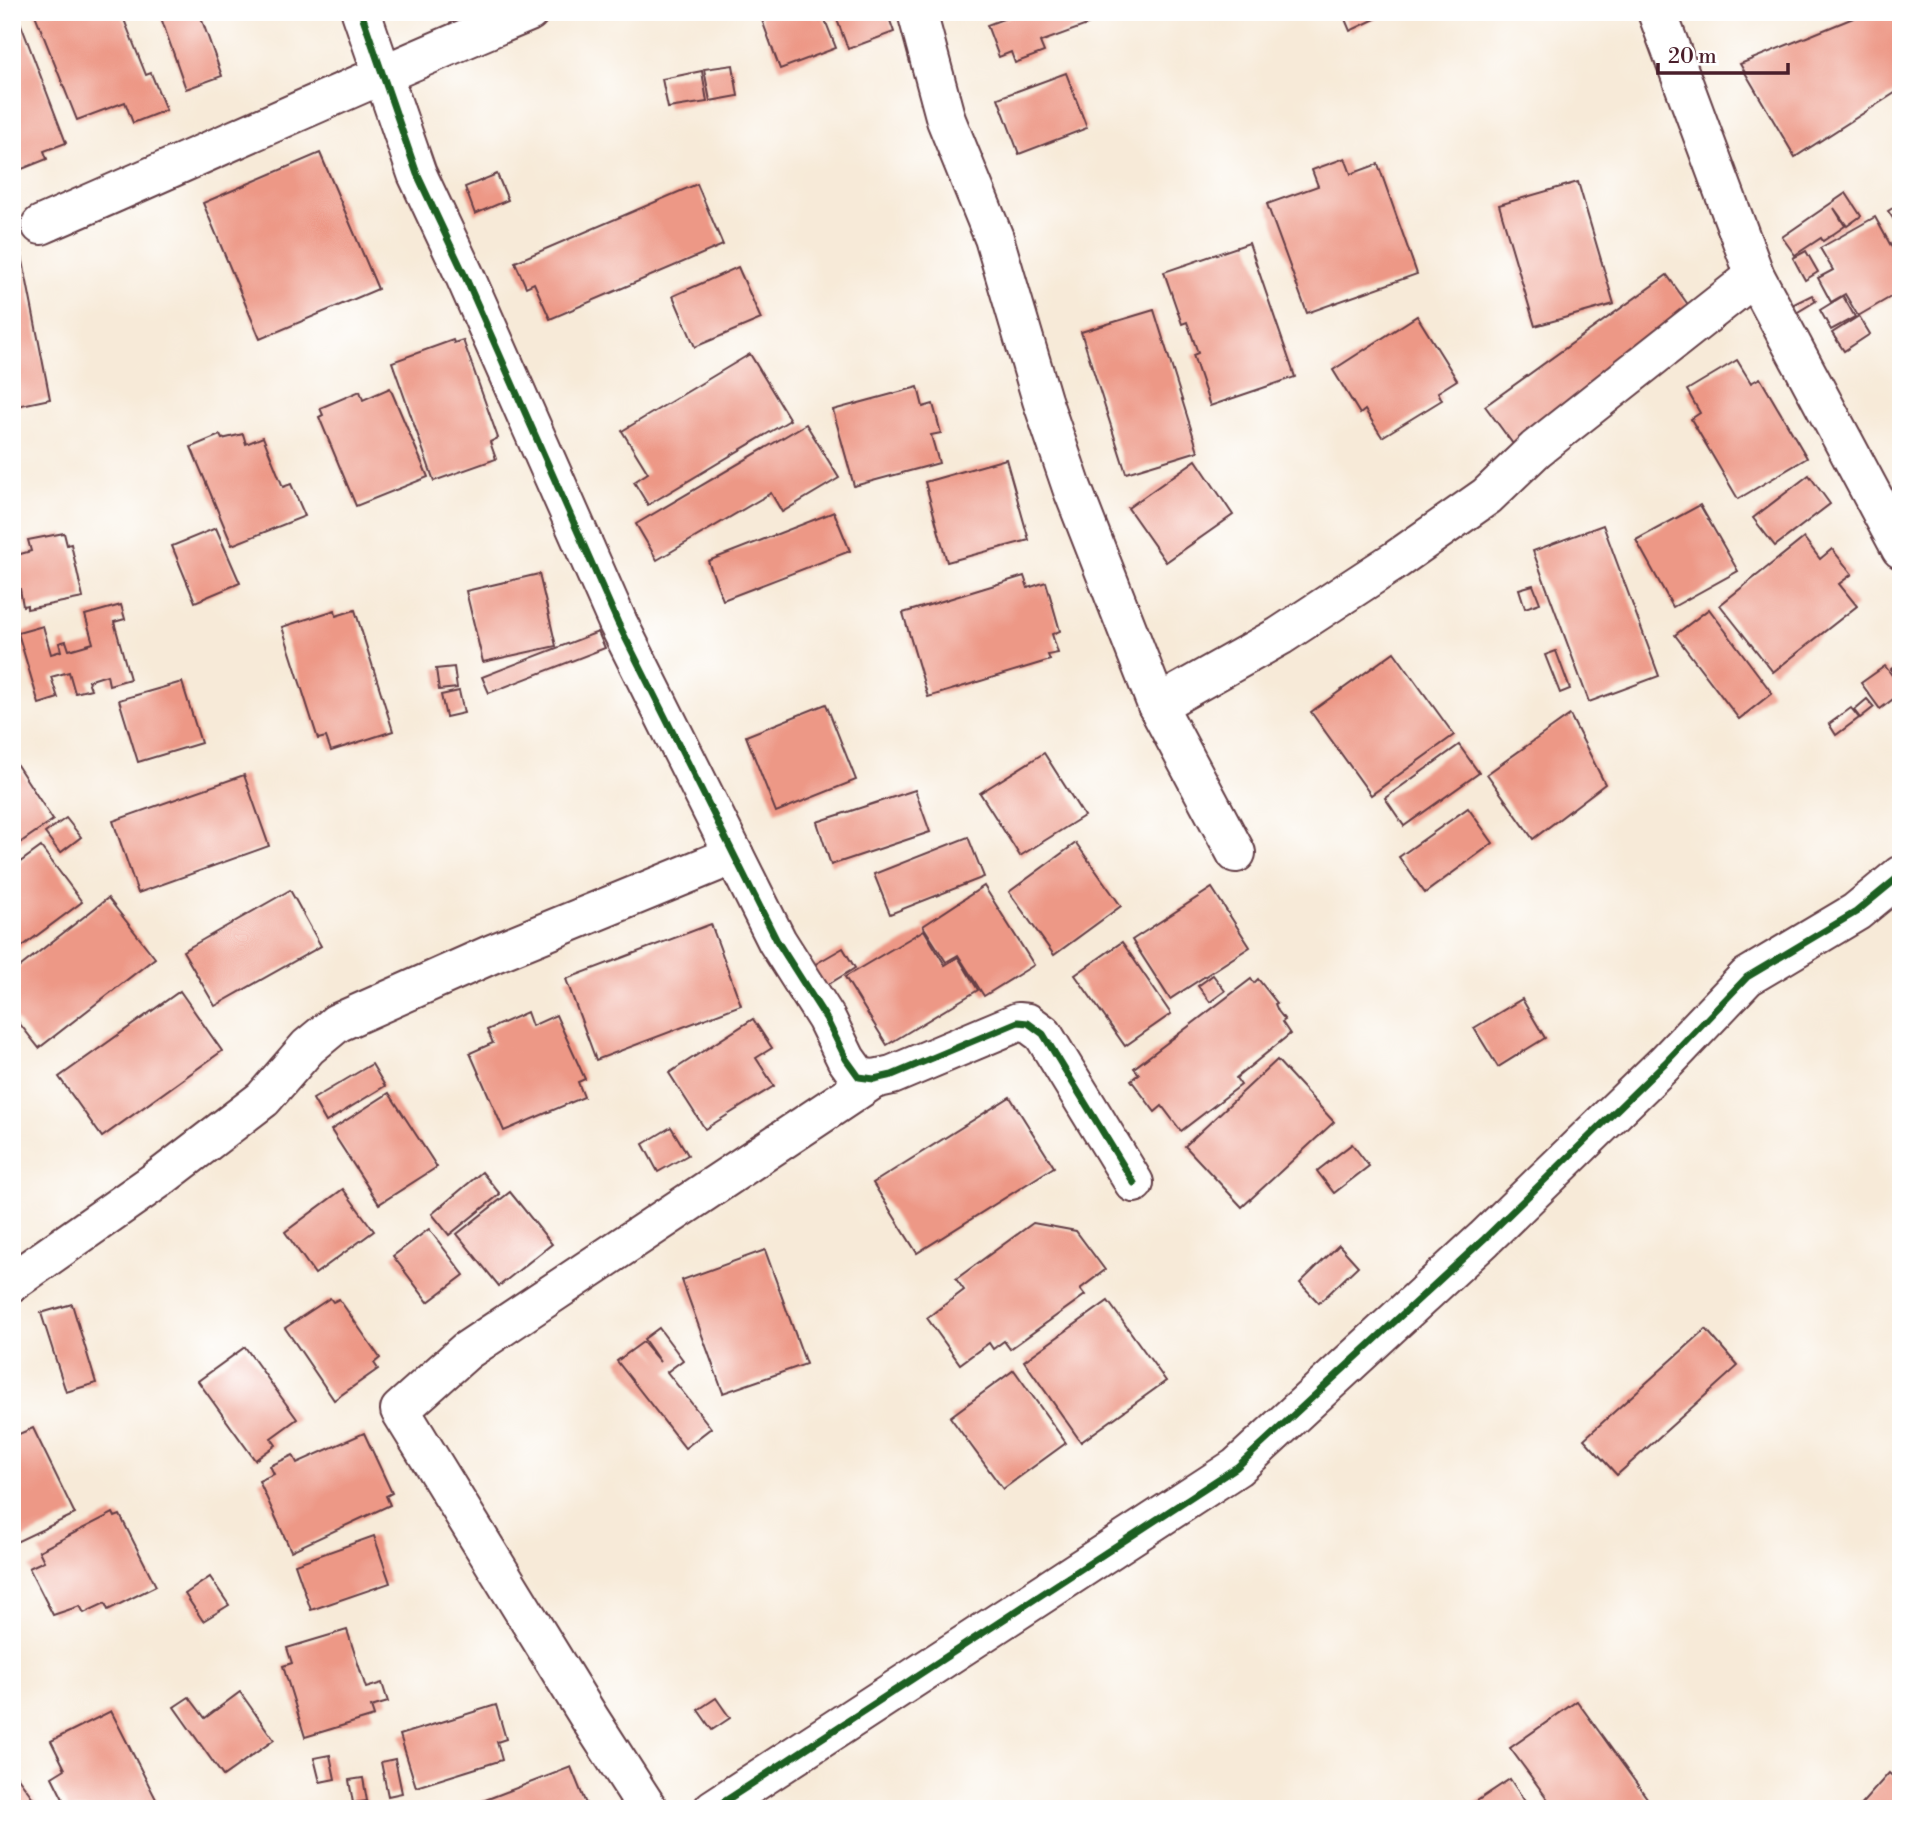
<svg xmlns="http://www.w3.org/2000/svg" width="1913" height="1821" font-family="'Libre Bodoni',serif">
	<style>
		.building { fill: #ed9886 }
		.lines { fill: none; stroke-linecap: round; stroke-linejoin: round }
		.minor-casing { stroke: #643d45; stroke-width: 42 }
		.minor { stroke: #fff; stroke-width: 38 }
		.cycleway-casing { stroke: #fff; stroke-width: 11 }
		.cycleway { stroke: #1b5e20; stroke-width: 7 }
	</style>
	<rect width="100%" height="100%" fill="#fff"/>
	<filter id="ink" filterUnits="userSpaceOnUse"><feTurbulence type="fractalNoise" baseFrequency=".0143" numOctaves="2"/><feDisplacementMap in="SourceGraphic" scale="14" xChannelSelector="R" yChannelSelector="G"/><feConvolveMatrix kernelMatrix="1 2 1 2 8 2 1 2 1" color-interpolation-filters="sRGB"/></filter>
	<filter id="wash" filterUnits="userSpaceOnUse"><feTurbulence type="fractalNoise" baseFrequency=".00686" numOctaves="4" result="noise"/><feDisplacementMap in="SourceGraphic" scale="28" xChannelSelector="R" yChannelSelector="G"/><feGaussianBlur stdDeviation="1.57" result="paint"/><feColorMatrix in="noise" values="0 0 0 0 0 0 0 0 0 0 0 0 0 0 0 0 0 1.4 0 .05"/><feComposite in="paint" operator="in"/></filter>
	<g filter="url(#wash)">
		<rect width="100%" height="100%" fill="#f7ead8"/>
		<g id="blocks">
			<g class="building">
				<polygon points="34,12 121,12 146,75 151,73 166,110 133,123 125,102 77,120"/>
				<polygon points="159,12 199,12 222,76 186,89"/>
				<polygon points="456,12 515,12 464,32"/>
				<polygon points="759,12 812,12 814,18 823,15 836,48 780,69"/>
				<polygon points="827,12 887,12 894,32 848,49 836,17 830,20"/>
				<polygon points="1022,12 1094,12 1098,21 1040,42 1044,52 1015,63 1011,52 999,57 987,25"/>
				<polygon points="1342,12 1390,12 1350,31"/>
				<polygon points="1868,12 1892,12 1901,33 1901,89 1795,157 1740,64"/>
				<polygon points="17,14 66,143 44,151 47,159 12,173 12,16"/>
				<polygon points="733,65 738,96 710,101 704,69"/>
				<polygon points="702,71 707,102 668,108 662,79"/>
				<polygon points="1066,73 1087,128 1019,154 998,98"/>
				<polygon points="320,153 378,289 260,339 203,203"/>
				<polygon points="1345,158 1351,174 1378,164 1417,274 1307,313 1267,204 1318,186 1312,170"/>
				<polygon points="497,174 508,200 475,214 465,187"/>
				<polygon points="1578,182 1614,304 1535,326 1499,205"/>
				<polygon points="697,184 723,245 550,319 534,283 526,287 515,262"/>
				<polygon points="1846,193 1861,216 1847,226 1834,208 1845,226 1823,241 1821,238 1795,255 1782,237"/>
				<polygon points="1901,203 1901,230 1888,211"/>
				<polygon points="1875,217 1901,264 1901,291 1858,316 1845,294 1831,302 1818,278 1833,270 1820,248"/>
				<polygon points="1249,243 1295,377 1210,406 1193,355 1198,353 1187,322 1182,324 1164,272"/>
				<polygon points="21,251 50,399 12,407 12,252"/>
				<polygon points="1806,251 1818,272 1805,280 1793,258"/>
				<polygon points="738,267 761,319 695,347 673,296"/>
				<polygon points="1667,275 1694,313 1516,448 1485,406"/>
				<polygon points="1812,295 1816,301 1796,313 1792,305"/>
				<polygon points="1843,296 1855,317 1831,330 1820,310"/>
				<polygon points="1154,310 1198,451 1126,473 1081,332"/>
				<polygon points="1417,316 1457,380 1438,392 1442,400 1382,437 1365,410 1360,414 1333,370"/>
				<polygon points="1859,316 1870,334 1844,351 1832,333"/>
				<polygon points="453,340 454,343 463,340 498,438 490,442 496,459 434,481 392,362"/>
				<polygon points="750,354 790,420 648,505 634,482 648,473 622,431"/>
				<polygon points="1737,360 1751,383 1760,378 1807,458 1738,499 1691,419 1700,413 1687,390"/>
				<polygon points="918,387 923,407 933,404 941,433 931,435 939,463 854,486 833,410"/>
				<polygon points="390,388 428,477 356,506 319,417 323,415 320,408 360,391 363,400"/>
				<polygon points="806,424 839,478 782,512 771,493 657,560 636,524"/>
				<polygon points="243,434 246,444 263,437 283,487 291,484 305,516 232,545 191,447 220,435 222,439"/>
				<polygon points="1006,459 1029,540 947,562 925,482"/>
				<polygon points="1196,460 1233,515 1166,562 1128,508"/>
				<polygon points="1809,475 1830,504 1775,546 1753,518"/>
				<polygon points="1700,505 1738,571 1673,607 1636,540"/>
				<polygon points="834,512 850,551 723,600 708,561"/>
				<polygon points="1603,525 1659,676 1589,702 1533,551"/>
				<polygon points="216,528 240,583 195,602 172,546"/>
				<polygon points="64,533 67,545 71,544 83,598 27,609 27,605 23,606 20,589 14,590 12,571 17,570 14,558 18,557 17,555 31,551 28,540"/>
				<polygon points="1804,538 1820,559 1832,549 1852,574 1839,584 1857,606 1773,672 1720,605"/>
				<polygon points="539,574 556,646 483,662 466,591"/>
				<polygon points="1024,576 1028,588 1046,582 1060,631 1052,634 1058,653 1048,655 1050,660 928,697 903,613"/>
				<polygon points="1533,585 1540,603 1525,608 1519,589"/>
				<polygon points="121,605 125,619 114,622 130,679 109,685 107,675 88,681 91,689 75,693 69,672 51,677 58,698 39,704 18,633 43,626 51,654 61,651 59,643 66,641 69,650 93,643 85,615"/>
				<polygon points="1709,609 1772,693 1739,719 1675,635"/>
				<polygon points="335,610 336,616 355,610 393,731 331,751 326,737 318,739 282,627"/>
				<polygon points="598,632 605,648 489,693 482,677"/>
				<polygon points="1556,651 1570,689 1560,693 1545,655"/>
				<polygon points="1394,652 1454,735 1371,795 1311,712"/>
				<polygon points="1901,662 1901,685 1891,669"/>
				<polygon points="1885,666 1901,687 1901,693 1880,709 1861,683"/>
				<polygon points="454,667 457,688 439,690 436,669"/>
				<polygon points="182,682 201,743 138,762 119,700"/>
				<polygon points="459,691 464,713 446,717 441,695"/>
				<polygon points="1867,699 1874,707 1860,718 1854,710"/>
				<polygon points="826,704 856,780 776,812 746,736"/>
				<polygon points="1851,708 1859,718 1836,735 1829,724"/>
				<polygon points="1570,715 1605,784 1533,839 1487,774"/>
				<polygon points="1459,745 1479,773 1404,826 1385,798"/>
				<polygon points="1044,753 1084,816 1020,856 980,793"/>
				<polygon points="15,762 53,820 18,844 12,835 12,764"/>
				<polygon points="244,775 269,846 138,893 113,821"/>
				<polygon points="915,790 930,832 831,865 817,822"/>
				<polygon points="1468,808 1493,843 1425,893 1399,857"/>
				<polygon points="66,818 81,837 60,853 45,833"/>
				<polygon points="968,837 984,877 890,914 874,874"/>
				<polygon points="1076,843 1121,906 1054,955 1009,892"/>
				<polygon points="41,847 82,902 12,954 12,868"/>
				<polygon points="984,886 1034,965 984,996 958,955 946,962 923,926"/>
				<polygon points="1212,888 1250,947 1170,999 1132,940"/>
				<polygon points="290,890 321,946 215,1006 183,951"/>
				<polygon points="108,898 155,958 39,1048 12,1014 12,973"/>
				<polygon points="711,924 741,1005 596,1060 566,979"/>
				<polygon points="924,930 945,965 958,957 978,990 887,1045 845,977"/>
				<polygon points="1122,942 1171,1014 1125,1046 1075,975"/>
				<polygon points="843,948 855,968 824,987 812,966"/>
				<polygon points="1213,975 1225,991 1210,1002 1198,986"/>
				<polygon points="1251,979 1254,983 1258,979 1277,1003 1275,1004 1278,1011 1285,1020 1282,1022 1290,1034 1236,1078 1241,1085 1181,1131 1162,1106 1155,1112 1131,1080 1139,1074 1134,1068"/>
				<polygon points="180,991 222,1051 102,1137 59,1077"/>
				<polygon points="1522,999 1545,1038 1498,1067 1474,1028"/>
				<polygon points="527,1012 532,1026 556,1015 585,1079 578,1082 584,1097 504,1131 470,1053 493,1043 487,1030"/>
				<polygon points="753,1019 772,1048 756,1058 774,1086 705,1129 669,1073"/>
				<polygon points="1277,1060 1334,1122 1242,1207 1185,1146"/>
				<polygon points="372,1064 385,1086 326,1122 313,1099"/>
				<polygon points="389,1093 437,1167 379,1204 331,1130"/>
				<polygon points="1010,1097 1054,1167 917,1253 873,1183"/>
				<polygon points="671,1127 688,1155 658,1172 643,1144"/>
				<polygon points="1352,1144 1369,1166 1334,1193 1317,1171"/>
				<polygon points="482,1172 500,1194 449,1235 432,1214"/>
				<polygon points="343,1189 374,1231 315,1274 285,1232"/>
				<polygon points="510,1192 552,1244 499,1286 457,1234"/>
				<polygon points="1033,1223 1076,1231 1105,1270 1080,1289 1085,1295 1010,1349 1004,1341 993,1349 989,1343 960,1364 927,1318 964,1290 956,1279"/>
				<polygon points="429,1229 464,1275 428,1302 393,1256"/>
				<polygon points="1339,1245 1358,1266 1319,1303 1300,1283"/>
				<polygon points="765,1250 806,1364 723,1393 682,1280"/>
				<polygon points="330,1298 333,1302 339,1299 380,1358 374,1363 378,1369 334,1400 285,1328"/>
				<polygon points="1108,1301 1166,1381 1081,1442 1024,1361"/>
				<polygon points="72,1304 96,1383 66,1392 41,1313"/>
				<polygon points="659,1328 683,1360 667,1372 711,1428 685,1448 617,1361 643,1342 660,1362 644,1339"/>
				<polygon points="1706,1329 1738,1366 1617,1475 1584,1439"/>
				<polygon points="245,1347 297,1419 271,1438 276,1445 255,1460 198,1381"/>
				<polygon points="1014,1370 1066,1443 1003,1489 950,1417"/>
				<polygon points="33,1428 75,1514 12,1544 12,1437"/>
				<polygon points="364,1433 392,1493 386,1496 390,1505 291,1551 259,1481 274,1474 270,1466 293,1455 297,1463"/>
				<polygon points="113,1513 115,1517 120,1515 156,1586 108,1610 105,1603 84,1613 80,1606 53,1615 29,1568 44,1561 39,1551"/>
				<polygon points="374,1536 390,1583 311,1610 295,1564"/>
				<polygon points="210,1577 229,1605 203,1621 185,1594"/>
				<polygon points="347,1630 366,1688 382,1683 388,1702 371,1707 374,1716 305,1737 283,1666 292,1663 287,1648"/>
				<polygon points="240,1692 274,1740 223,1776 174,1707 189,1697 205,1718"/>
				<polygon points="716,1698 730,1718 712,1730 698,1710"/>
				<polygon points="1577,1701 1655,1809 1551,1809 1546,1802 1549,1801 1510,1748"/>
				<polygon points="496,1705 506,1739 497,1742 502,1760 416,1787 400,1735"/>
				<polygon points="111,1711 157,1801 143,1809 68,1809 52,1777 65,1769 51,1741"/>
				<polygon points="330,1755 335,1779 320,1782 314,1758"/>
				<polygon points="395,1759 402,1793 388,1796 381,1762"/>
				<polygon points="571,1767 588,1809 462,1809"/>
				<polygon points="1889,1773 1901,1784 1901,1809 1857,1809"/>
				<polygon points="16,1775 41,1809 12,1809 12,1778"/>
				<polygon points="363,1778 367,1801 353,1803 349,1780"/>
				<polygon points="1510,1779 1530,1809 1465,1809"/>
			</g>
		</g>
	</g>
	<g filter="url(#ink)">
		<use href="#blocks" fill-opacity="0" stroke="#643d45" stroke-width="2"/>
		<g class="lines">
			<g class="minor-casing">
				<g id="minor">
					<polyline points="361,12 417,174 464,274 618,623 777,941 826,1018 846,1059 859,1077 874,1079 892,1075 1018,1022 1028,1023 1043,1034 1134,1183"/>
					<polyline points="917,12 946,120 994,238 1042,400 1072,488 1157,705 1236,853"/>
					<polyline points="1657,12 1755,276 1901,549"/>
					<path d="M 41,225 C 203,155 365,80 529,12"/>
					<polyline points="1157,705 1280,636 1396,560 1487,496 1536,449 1755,276"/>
					<polyline points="12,1282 160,1178 263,1099 308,1047 337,1023 492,954 734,855"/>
					<polyline points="648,1809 590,1719 400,1410 466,1351 874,1079"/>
					<polyline points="713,1809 1237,1467 1484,1239 1667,1061 1747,977 1856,912 1901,875"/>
				</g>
			</g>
			<use href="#minor" class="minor"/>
			<g class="cycleway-casing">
				<g id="cycleway">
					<polyline points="361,12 417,174 464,274 618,623 777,941 826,1018 846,1059 859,1077 874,1079 892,1075 1018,1022 1028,1023 1043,1034 1134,1183"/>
					<polyline points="713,1809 1237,1467 1484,1239 1667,1061 1747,977 1856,912 1901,875"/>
				</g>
			</g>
			<use href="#cycleway" class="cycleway"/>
		</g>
	</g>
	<rect width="1913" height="1821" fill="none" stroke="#fff" stroke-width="42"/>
	<path d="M1658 63v10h130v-10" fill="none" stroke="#4a1f2b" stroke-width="3.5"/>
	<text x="1668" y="63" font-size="21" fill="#4a1f2b" stroke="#ffffff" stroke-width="5" paint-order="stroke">20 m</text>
</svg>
